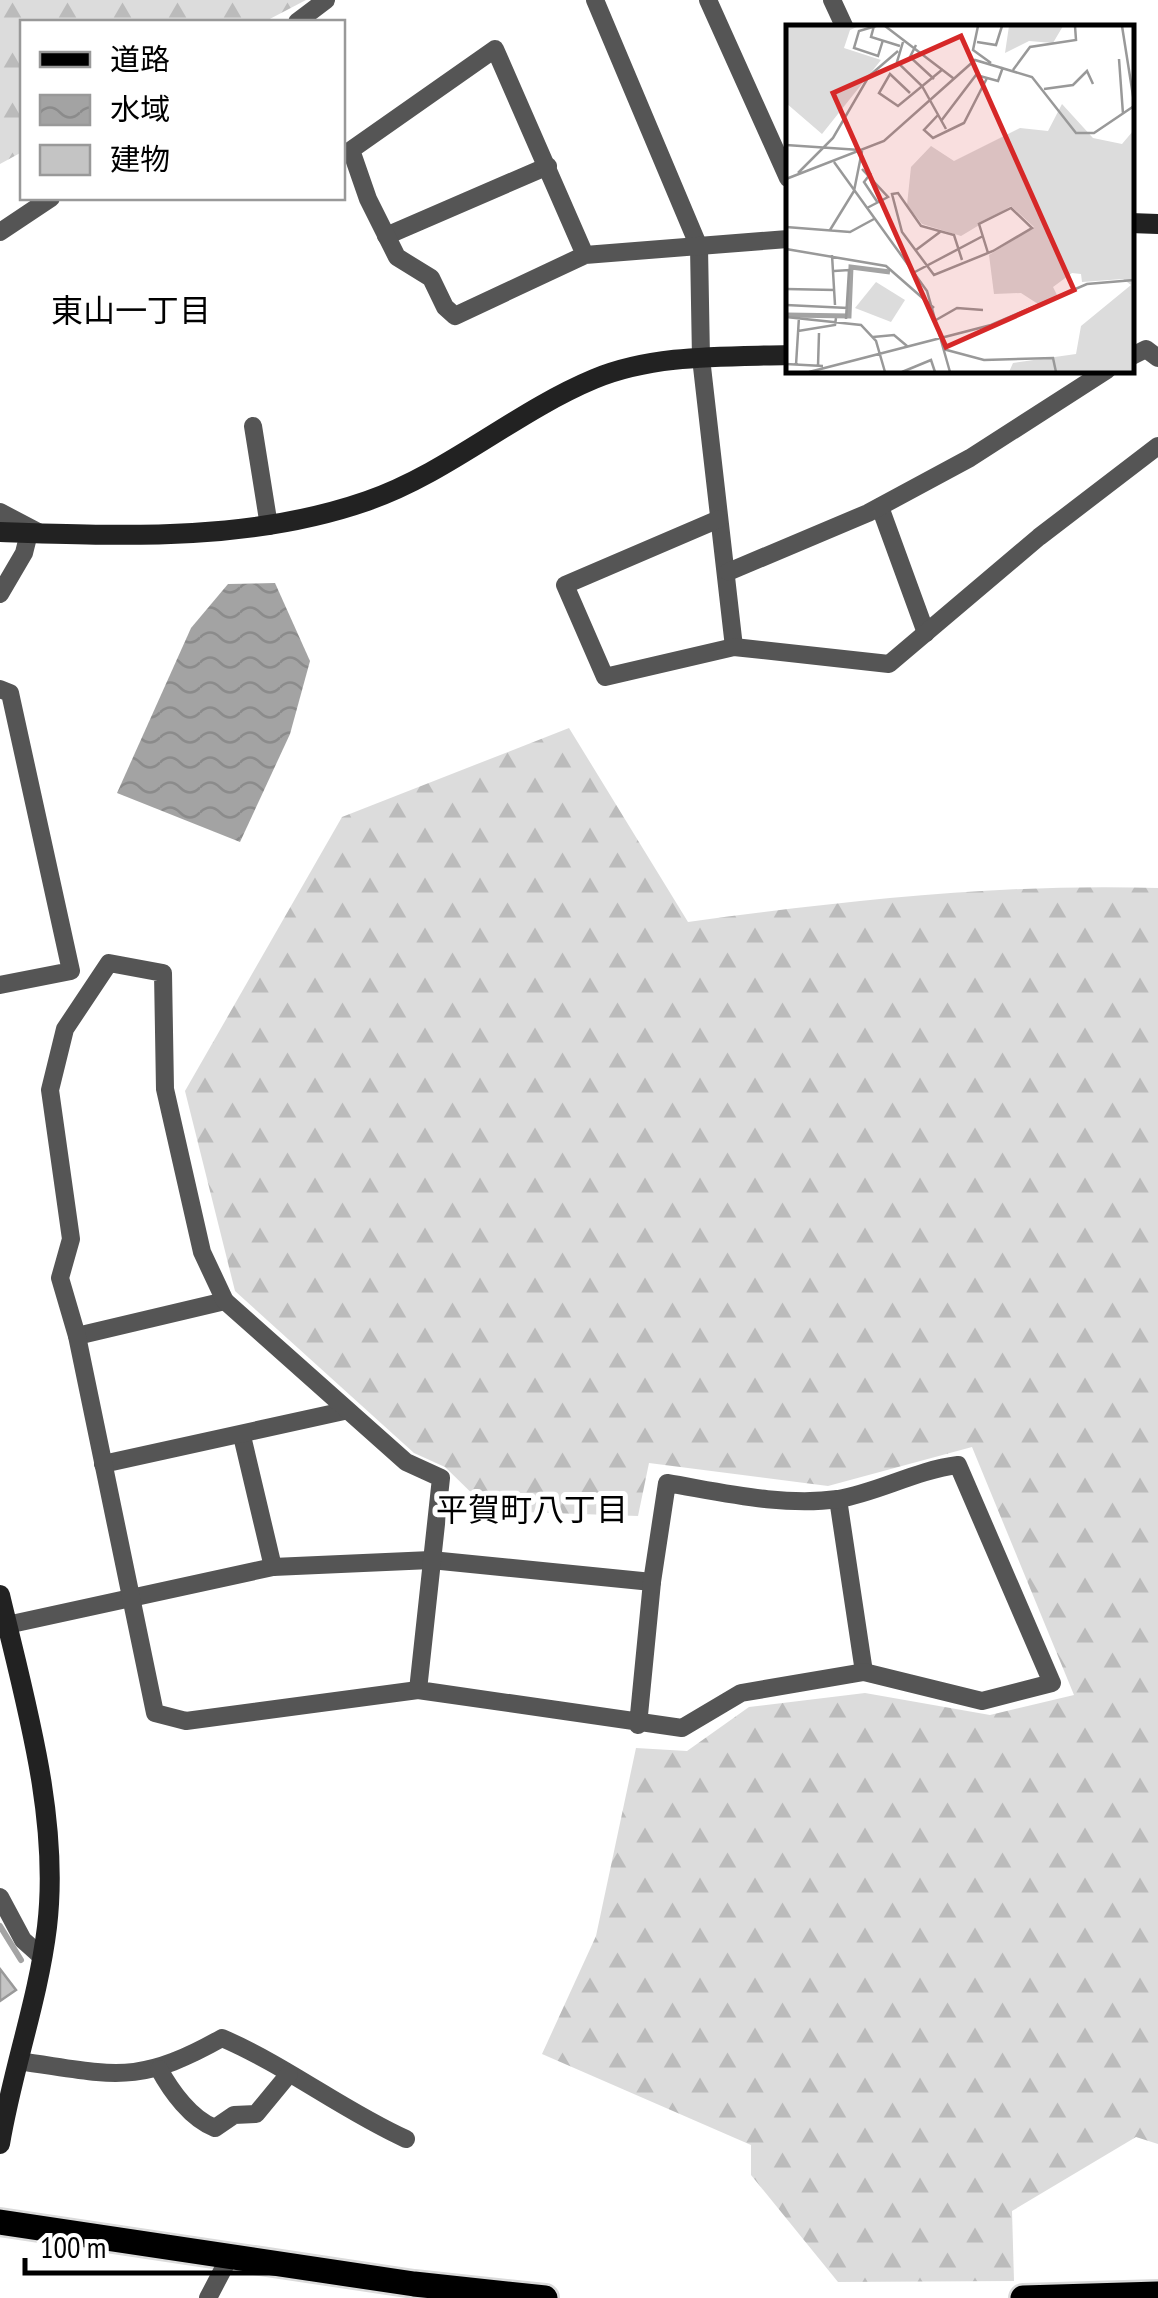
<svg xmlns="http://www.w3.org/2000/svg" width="1158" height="2298" font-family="'PT Sans Narrow','Noto Sans JP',sans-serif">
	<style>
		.forest { fill: url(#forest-firs) }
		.water { fill: url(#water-waves) }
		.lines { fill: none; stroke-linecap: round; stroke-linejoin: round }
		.stream { stroke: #a3a3a3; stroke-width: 6 }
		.building { fill: #c4c4c4; stroke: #999; stroke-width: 2.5 }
		.primary-casing { stroke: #dbdbdb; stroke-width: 30 }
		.street { stroke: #555; stroke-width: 18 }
		.secondary { stroke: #222; stroke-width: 20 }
		.primary { stroke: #000; stroke-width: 25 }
		.labels { text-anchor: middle; stroke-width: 10; stroke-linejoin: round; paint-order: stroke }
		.neighbourhood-label { font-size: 32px; fill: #000; stroke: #fff }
		.inset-river { fill: none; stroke: #a3a3a3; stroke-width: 5 }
		.inset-road { fill: none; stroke: #999; stroke-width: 2.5 }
		.view { fill: #d62828; fill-opacity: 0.15; stroke: #d62828; stroke-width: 5 }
		.inset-edge { fill: none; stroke: #000; stroke-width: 5 }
	</style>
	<defs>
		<pattern id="forest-firs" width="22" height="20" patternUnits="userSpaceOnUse" patternTransform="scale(2.5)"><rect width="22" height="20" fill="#dcdcdc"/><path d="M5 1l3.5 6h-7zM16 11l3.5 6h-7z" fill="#bbb"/></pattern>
		<pattern id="water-waves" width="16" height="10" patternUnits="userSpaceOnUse" patternTransform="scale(2.5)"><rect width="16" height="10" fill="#a3a3a3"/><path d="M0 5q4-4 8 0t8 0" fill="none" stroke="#8b8b8b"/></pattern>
	</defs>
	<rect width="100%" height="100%" fill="#fff"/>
	<g class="forest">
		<polygon points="0,0 306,0 264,22 22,22 22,152 0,164"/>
		<path d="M 569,728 L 688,922 C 844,901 1000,883 1158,888 L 1158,2144 L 1136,2137 L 1012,2211 L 1014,2281 L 838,2282 L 751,2175 L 751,2145 L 542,2054 L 596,1936 L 636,1748 L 687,1751 L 749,1707 L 865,1693 L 990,1715 L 1074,1695 L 972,1447 L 828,1486 L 649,1463 L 638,1516 L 490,1511 L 445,1467 L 414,1453 L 235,1291 L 185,1091 L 342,817 Z"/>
	</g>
	<polygon class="water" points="275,583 310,661 290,734 240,842 117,793 191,628 228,584"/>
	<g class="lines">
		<polyline class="stream" points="0,1926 21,1960"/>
	</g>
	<polygon class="building" points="0,1969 16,1990 0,2001"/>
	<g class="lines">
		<g class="primary-casing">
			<g id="primary">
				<polyline points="0,2222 414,2284 545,2298"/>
				<polyline points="1023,2298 1158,2294"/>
			</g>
		</g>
		<g class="street">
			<polyline points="595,0 699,247 701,358 734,647"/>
			<polyline points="708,0 788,178"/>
			<polyline points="832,0 845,28"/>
			<polyline points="297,22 326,0"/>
			<polyline points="0,232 51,198"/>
			<polyline points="386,236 548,166"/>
			<polyline points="585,255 495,49 351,150 368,199 397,257 431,278 445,307 455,316 585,255 788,239"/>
			<polyline points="1130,357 1146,349 1158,358"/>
			<polyline points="253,426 269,526"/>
			<polyline points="880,507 926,633"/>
			<polyline points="0,512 38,532"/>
			<polyline points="719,519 565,585 605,677 734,647 889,664 1039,537 1158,446"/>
			<polyline points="728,572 868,513 970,458 1107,370"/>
			<polyline points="0,594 24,553 29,533"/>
			<polyline points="0,689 10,693 71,971 0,985"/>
			<polyline points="77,1336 225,1301"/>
			<polyline points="242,1436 273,1567"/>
			<polyline points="103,1464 344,1411"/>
			<polyline points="838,1499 864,1672"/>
			<polyline points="7,1625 273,1567 431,1560 652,1582"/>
			<path d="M 418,1690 L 441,1478 L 406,1462 L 225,1301 L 202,1252 L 165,1089 L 163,973 L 109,963 L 65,1029 L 50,1090 L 71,1239 L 60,1278 L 77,1336 L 155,1713 L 186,1721 L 418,1690 L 682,1728 L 741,1693 L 864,1672 L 982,1701 L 1052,1683 L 958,1465 C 916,1470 879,1492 838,1499 C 783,1507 721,1492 667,1483 L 652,1582 L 638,1725"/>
			<polyline points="0,1897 23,1940 42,1957"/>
			<path d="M 18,2061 C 113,2074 135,2087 222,2038 C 287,2066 342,2110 406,2139"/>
			<path d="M 159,2069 C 171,2091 191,2119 215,2128 L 234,2115 L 256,2114 L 289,2074"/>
			<polyline points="208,2298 230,2256"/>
		</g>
		<g class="secondary">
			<polyline points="1130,223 1158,224"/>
			<path d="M 0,532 C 123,536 249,542 367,501 C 448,473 515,412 594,379 C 654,354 724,357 788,355"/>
			<path d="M 0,1595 C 25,1701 60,1818 47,1927 C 38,2001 12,2071 0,2144"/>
		</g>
		<use href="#primary" class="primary"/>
	</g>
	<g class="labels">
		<g class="neighbourhood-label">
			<text x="131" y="322">東山一丁目</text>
			<text x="532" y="1521">平賀町八丁目</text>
		</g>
	</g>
	<g transform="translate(786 25)">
		<rect width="348" height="348" fill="#fff"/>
		<path d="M 90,257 L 119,275 L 105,297 L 69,283 Z" fill="#dcdcdc"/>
		<path d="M 2,1 L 73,1 L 64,5 L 58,23 L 95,35 L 36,109 L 0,78 ZM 223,1 L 277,1 L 267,18 L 243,16 L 219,28 ZM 276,79 L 307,113 L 336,119 L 347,106 L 347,347 L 223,347 L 227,338 L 290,329 L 295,301 L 345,260 L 337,254 L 296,257 L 295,249 L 286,248 L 267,262 L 271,270 L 252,279 L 235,268 L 208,269 L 203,230 L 248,202 L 225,181 L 175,211 L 136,199 L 121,180 L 125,142 L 145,121 L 168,136 L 234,103 L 262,106 Z" fill="#dcdcdc"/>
		<path class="inset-river" d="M 1,290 L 63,291 L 65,242 L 104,247"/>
		<path class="inset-road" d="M 88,1 L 85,12 L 114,21M 90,1 L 73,6 L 68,23 L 92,31 L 97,15M 99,1 L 167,53M 192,1 L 187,25 L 205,38M 336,1 L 348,77M 117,17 L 111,37 L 136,61 L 160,104M 191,17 L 210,20 L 216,1M 130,20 L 124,32 L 148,54M 333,34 L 337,89M 227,45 L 244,22 L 290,15 L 289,1M 258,64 L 287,60 L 301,46 L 307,59M 124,68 L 104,49 L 93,68 L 112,81 L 157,44M 152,90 L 138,105 L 147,113 L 178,98 L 201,53M 155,96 L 190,50 L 212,56 L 217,42M 0,120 L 74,125M 48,137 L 141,266 L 164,347M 76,144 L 102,172 L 81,183M 12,148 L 47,113 L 83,51 L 112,26M 85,148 L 78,157 L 92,178M 0,154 L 98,116 L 189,35 L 246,52 L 290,108 L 308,108 L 348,81M 68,166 L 76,126M 0,202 L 64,207 L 88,194M 44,205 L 68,166M 0,224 L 100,241 L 148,283M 130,225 L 154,207M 46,230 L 49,280M 176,235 L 168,210 L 135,201 L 112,168 L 106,169 L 116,207 L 148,250 L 207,226 L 246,203 L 225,183 L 193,199 L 202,228M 48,246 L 63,245 L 60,294M 127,248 L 197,211M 0,264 L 49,265M 0,280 L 62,283M 0,292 L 75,300 L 90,316 L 99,347M 150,295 L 171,283 L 197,285M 12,306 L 49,300 L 50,293M 87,312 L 108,310 L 121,321M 157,324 L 198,335 L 267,333 L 270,347M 0,339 L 37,341M 10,340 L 13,292M 32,341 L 33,308M 23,347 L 205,300 L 301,259 L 348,255M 116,347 L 145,335 L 149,347"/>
		<path class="view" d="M 175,11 L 288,265 L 160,322 L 47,68 Z"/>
		<rect width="348" height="348" class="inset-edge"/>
	</g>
	<rect x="20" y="20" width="325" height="180" fill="#ffffff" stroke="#999999" stroke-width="2.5"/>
	<rect x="40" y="52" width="50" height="15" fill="#000000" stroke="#999999" stroke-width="2.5"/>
	<text x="110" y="70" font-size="30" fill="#000000">道路</text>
	<rect x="40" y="95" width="50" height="30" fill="url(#water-waves)" stroke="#999999" stroke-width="2.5"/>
	<text x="110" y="120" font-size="30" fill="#000000">水域</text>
	<rect x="40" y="145" width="50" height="30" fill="#c4c4c4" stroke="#999999" stroke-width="2.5"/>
	<text x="110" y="170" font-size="30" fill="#000000">建物</text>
	<path d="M25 2258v15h288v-15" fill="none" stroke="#000000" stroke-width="5"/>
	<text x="40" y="2258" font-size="30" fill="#000000" stroke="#ffffff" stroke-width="8" paint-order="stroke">100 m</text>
</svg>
